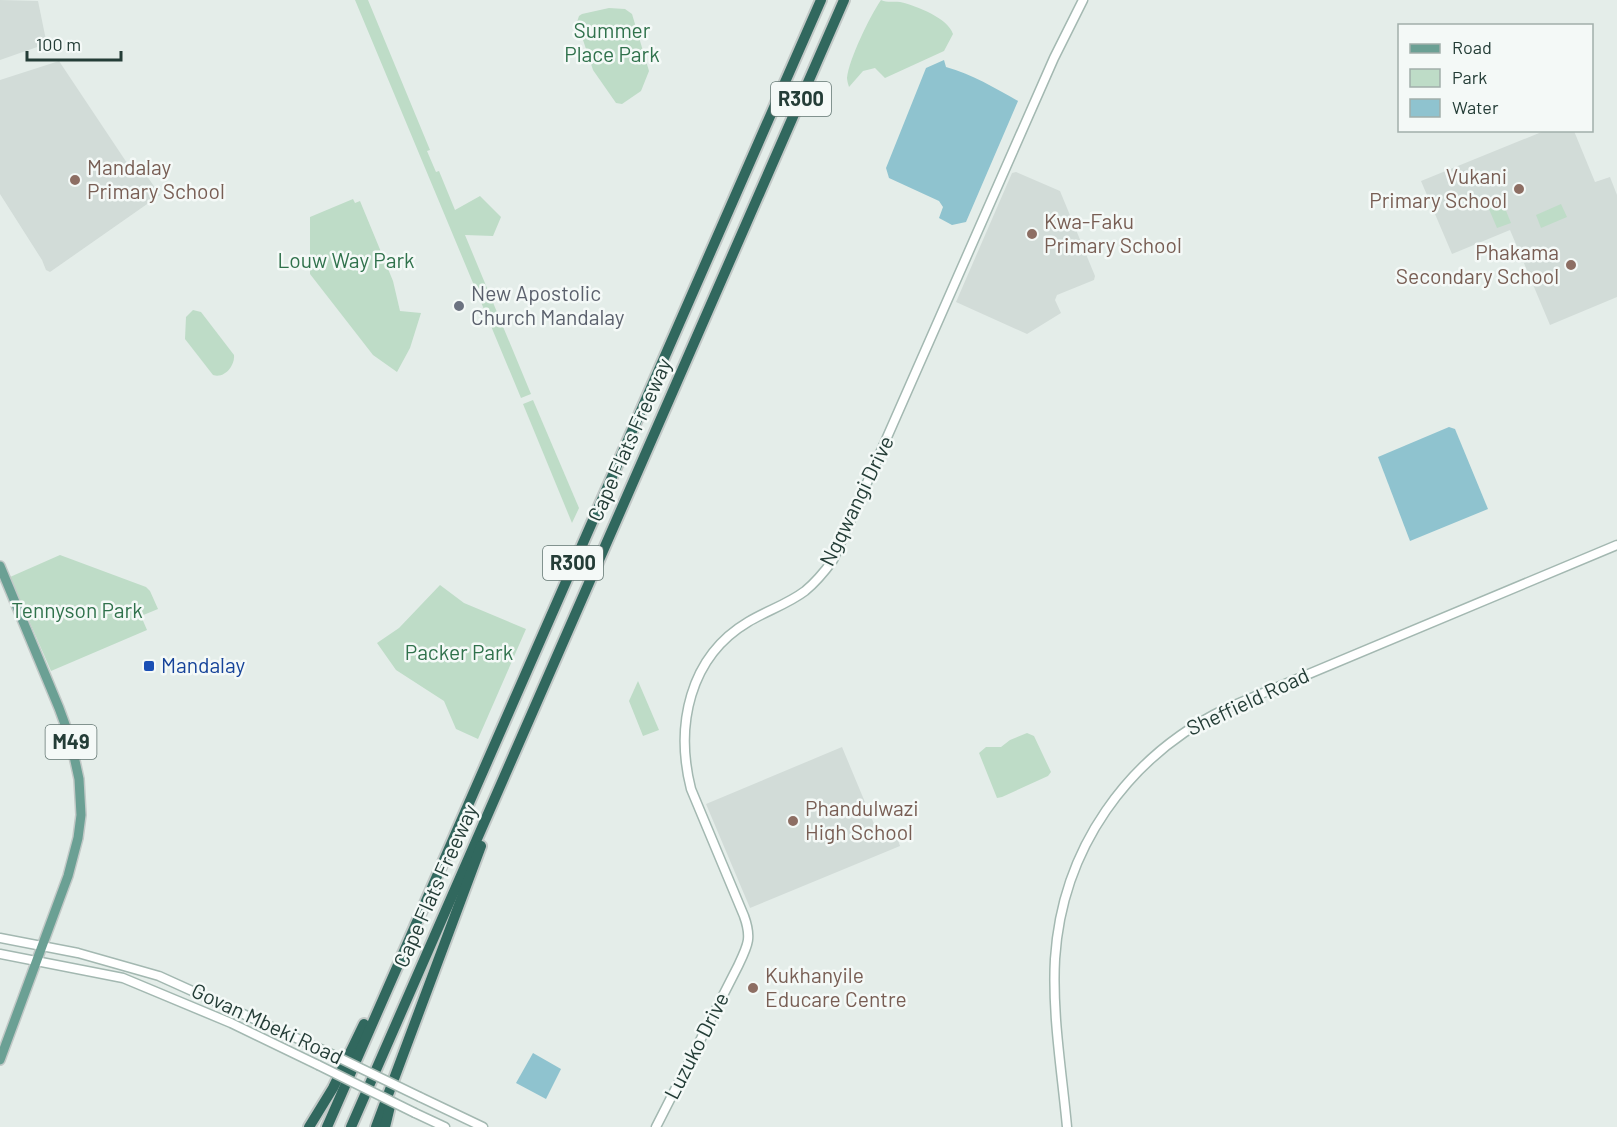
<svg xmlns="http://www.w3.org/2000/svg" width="1617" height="1127" font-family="Barlow,sans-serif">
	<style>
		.built { fill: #d2dcd8 }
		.green { fill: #bedcc7 }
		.water { fill: #8fc3cf }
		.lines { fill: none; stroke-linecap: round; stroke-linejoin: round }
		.secondary-casing { stroke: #a3b8b1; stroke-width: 11 }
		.primary-casing { stroke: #c2c9c7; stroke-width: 12 }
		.highway-casing { stroke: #c2c9c7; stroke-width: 14 }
		.secondary { stroke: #fff; stroke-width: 8 }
		.primary { stroke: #6ba094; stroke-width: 9 }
		.highway { stroke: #31685e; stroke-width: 10 }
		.secondary-bridge-casing { stroke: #a3b8b1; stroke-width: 11; stroke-linecap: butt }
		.secondary-bridge { stroke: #fff; stroke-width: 8 }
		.education-dot { fill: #8d6e63; stroke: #f4f9f7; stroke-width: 2 }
		.worship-dot { fill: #6b7280; stroke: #f4f9f7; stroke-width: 2 }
		.transit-dot { fill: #1a4fb4; stroke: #f4f9f7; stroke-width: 2 }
		.labels { text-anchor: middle; stroke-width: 5; stroke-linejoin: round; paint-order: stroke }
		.shield { fill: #f4f9f7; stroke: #627571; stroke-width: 1.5 }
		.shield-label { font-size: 20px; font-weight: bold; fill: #243d37 }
		.park-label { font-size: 21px; fill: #30724c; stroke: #f4f9f7 }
		.education-label { font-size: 21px; fill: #785e54; stroke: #f4f9f7; text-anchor: start }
		.worship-label { font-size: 21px; fill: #5b616d; stroke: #f4f9f7; text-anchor: start }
		.street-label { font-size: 21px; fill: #243d37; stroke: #f4f9f7 }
		.transit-label { font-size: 21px; fill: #164399; stroke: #f4f9f7; text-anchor: start }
	</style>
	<rect width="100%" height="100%" fill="#e4ede9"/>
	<g class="built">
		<polygon points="0,0 38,1 46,40 43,45 0,60"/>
		<polygon points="59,61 127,163 140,166 160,195 50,272 46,270 42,260 0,194 0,80"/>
		<polygon points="1544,131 1574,131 1595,182 1610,177 1617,195 1617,297 1550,325 1510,230 1452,254 1421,181"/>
		<polygon points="1016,172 1060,191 1095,276 1094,280 1057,295 1055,300 1061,313 1027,334 956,302 1012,173"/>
		<polygon points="842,747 882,843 897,837 900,846 750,908 706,804"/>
	</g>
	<g class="green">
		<polygon points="355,0 368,0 430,150 427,151 436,172 439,171 455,210 480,196 501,217 493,236 465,235 531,394 521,398"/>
		<path d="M 881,0 C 888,3 893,1 900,2 C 917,6 948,18 953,34 L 944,51 L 885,78 L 875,68 L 863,71 L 849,87 C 848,84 847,80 847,78 C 849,59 870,16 881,0 Z"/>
		<polygon points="609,8 625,9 632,14 649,71 641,91 622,104 616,103 593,70 577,22 579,16 582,14"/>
		<polygon points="1500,196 1511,223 1497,228 1486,202"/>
		<polygon points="353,199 355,203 360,201 393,281 400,311 421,313 410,348 397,372 373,355 310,274 310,217"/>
		<polygon points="1561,204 1567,217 1541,228 1536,215"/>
		<path d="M 193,310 L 201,312 L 234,355 C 235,366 224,379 213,375 L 185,339 L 186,317 Z"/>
		<polygon points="533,400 579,508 572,523 523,404"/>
		<polygon points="60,555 146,587 150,591 158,609 141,616 147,630 51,671 10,577"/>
		<polygon points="440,585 464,603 526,629 478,739 456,729 444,701 396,670 377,643 399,628"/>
		<polygon points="638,681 659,730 643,736 629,701"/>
		<polygon points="1027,733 1034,736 1051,772 1048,776 1002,797 997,798 979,753 986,747 1001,747 1010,740"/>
	</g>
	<g class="water">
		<path d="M 944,60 L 946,67 C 972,74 995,88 1018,101 L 966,222 L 952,225 L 939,218 L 943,207 L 939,201 L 889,178 L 886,168 L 926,68 Z"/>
		<polygon points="1449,427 1455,429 1488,509 1410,541 1378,457"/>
		<polygon points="533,1053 561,1069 546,1099 516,1083"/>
	</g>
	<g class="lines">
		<g class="secondary-casing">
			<g id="secondary">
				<polyline points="0,938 78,953 159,976 325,1051"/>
				<polyline points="0,954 123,978 231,1023 318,1065"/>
				<polyline points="420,1097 483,1127"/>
				<polyline points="415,1113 445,1127"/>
				<path d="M 656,1127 L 738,966 C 748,945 752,938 744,916 L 691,789 C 675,726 689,657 748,622 C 766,611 788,604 805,591 C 816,582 825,571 833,560 L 1054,58 L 1083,0"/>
				<path d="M 1067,1127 C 1062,1072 1052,1015 1055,959 C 1062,849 1127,757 1225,709 L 1617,545"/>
			</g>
		</g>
		<g class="primary-casing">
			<polyline id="primary" points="0,566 59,708 70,738 79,779 81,815 78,838 68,876 0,1060"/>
		</g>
		<g class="highway-casing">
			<g id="highway">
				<polyline points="309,1127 333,1088 364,1024"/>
				<polyline points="327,1127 821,0"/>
				<polyline points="351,1127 844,0"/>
				<polyline points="376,1127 481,846"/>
				<polyline points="385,1127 391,1102"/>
			</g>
		</g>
		<use href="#secondary" class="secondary"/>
		<use href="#primary" class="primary"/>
		<use href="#highway" class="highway"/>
		<g class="secondary-bridge-casing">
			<g id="secondary-bridge">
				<polyline points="325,1051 420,1097"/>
				<polyline points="318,1065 415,1113"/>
			</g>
		</g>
		<use href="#secondary-bridge" class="secondary-bridge"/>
	</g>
	<g class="education-dot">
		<circle cx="75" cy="180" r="6"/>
		<circle cx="1519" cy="189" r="6"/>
		<circle cx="1032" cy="234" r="6"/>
		<circle cx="1571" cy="265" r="6"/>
		<circle cx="793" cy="821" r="6"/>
		<circle cx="753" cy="988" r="6"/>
	</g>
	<circle class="worship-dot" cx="459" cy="306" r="6"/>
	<rect class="transit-dot" x="143" y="660" width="12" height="12" rx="3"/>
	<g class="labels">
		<g class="shield">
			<rect x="771" y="82" width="60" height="34" rx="4.5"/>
			<rect x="543" y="546" width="60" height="34" rx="4.5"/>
			<rect x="45.5" y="725" width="51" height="34" rx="4.5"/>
		</g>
		<g class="shield-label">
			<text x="801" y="106">R300</text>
			<text x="573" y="570">R300</text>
			<text x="71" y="749">M49</text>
		</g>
		<g class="park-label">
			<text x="612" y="38">Summer<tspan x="612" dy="24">Place Park</tspan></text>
			<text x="346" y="268">Louw Way Park</text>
			<text x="77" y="618">Tennyson Park</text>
			<text x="459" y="660">Packer Park</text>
		</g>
		<g class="education-label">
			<text x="87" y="175">Mandalay<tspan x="87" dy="24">Primary School</tspan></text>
			<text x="1507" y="184" text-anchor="end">Vukani<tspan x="1507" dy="24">Primary School</tspan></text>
			<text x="1044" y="229">Kwa-Faku<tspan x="1044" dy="24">Primary School</tspan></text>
			<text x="1559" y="260" text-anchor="end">Phakama<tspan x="1559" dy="24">Secondary School</tspan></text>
			<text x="805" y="816">Phandulwazi<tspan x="805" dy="24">High School</tspan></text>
			<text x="765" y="983">Kukhanyile<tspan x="765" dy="24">Educare Centre</tspan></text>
		</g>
		<g class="worship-label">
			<text x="471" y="301">New Apostolic<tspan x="471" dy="24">Church Mandalay</tspan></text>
		</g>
		<g class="street-label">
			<text transform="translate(630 440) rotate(-66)" y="7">Cape Flats Freeway</text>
			<text transform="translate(857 501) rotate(-64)" y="7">Ngqwangi Drive</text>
			<text transform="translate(1248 702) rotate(-25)" y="7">Sheffield Road</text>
			<text transform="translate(436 886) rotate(-66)" y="7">Cape Flats Freeway</text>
			<text transform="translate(267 1024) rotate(25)" y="7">Govan Mbeki Road</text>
			<text transform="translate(697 1046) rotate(-63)" y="7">Luzuko Drive</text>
		</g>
		<g class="transit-label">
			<text x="161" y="673">Mandalay</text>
		</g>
	</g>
	<rect x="1398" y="24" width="195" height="108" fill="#f4f9f7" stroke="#a1aeaa" stroke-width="1.5"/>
	<rect x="1410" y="44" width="30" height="9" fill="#6ba094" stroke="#a1aeaa" stroke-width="1.5"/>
	<text x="1452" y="54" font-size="18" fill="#243d37">Road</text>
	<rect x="1410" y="69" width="30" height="18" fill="#bedcc7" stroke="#a1aeaa" stroke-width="1.5"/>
	<text x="1452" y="84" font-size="18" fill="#243d37">Park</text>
	<rect x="1410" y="99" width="30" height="18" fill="#8fc3cf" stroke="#a1aeaa" stroke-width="1.5"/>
	<text x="1452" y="114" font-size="18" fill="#243d37">Water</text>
	<path d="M27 51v9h94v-9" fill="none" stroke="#243d37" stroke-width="3"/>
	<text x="36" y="51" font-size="18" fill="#243d37" stroke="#f4f9f7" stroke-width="4.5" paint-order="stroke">100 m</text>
</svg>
